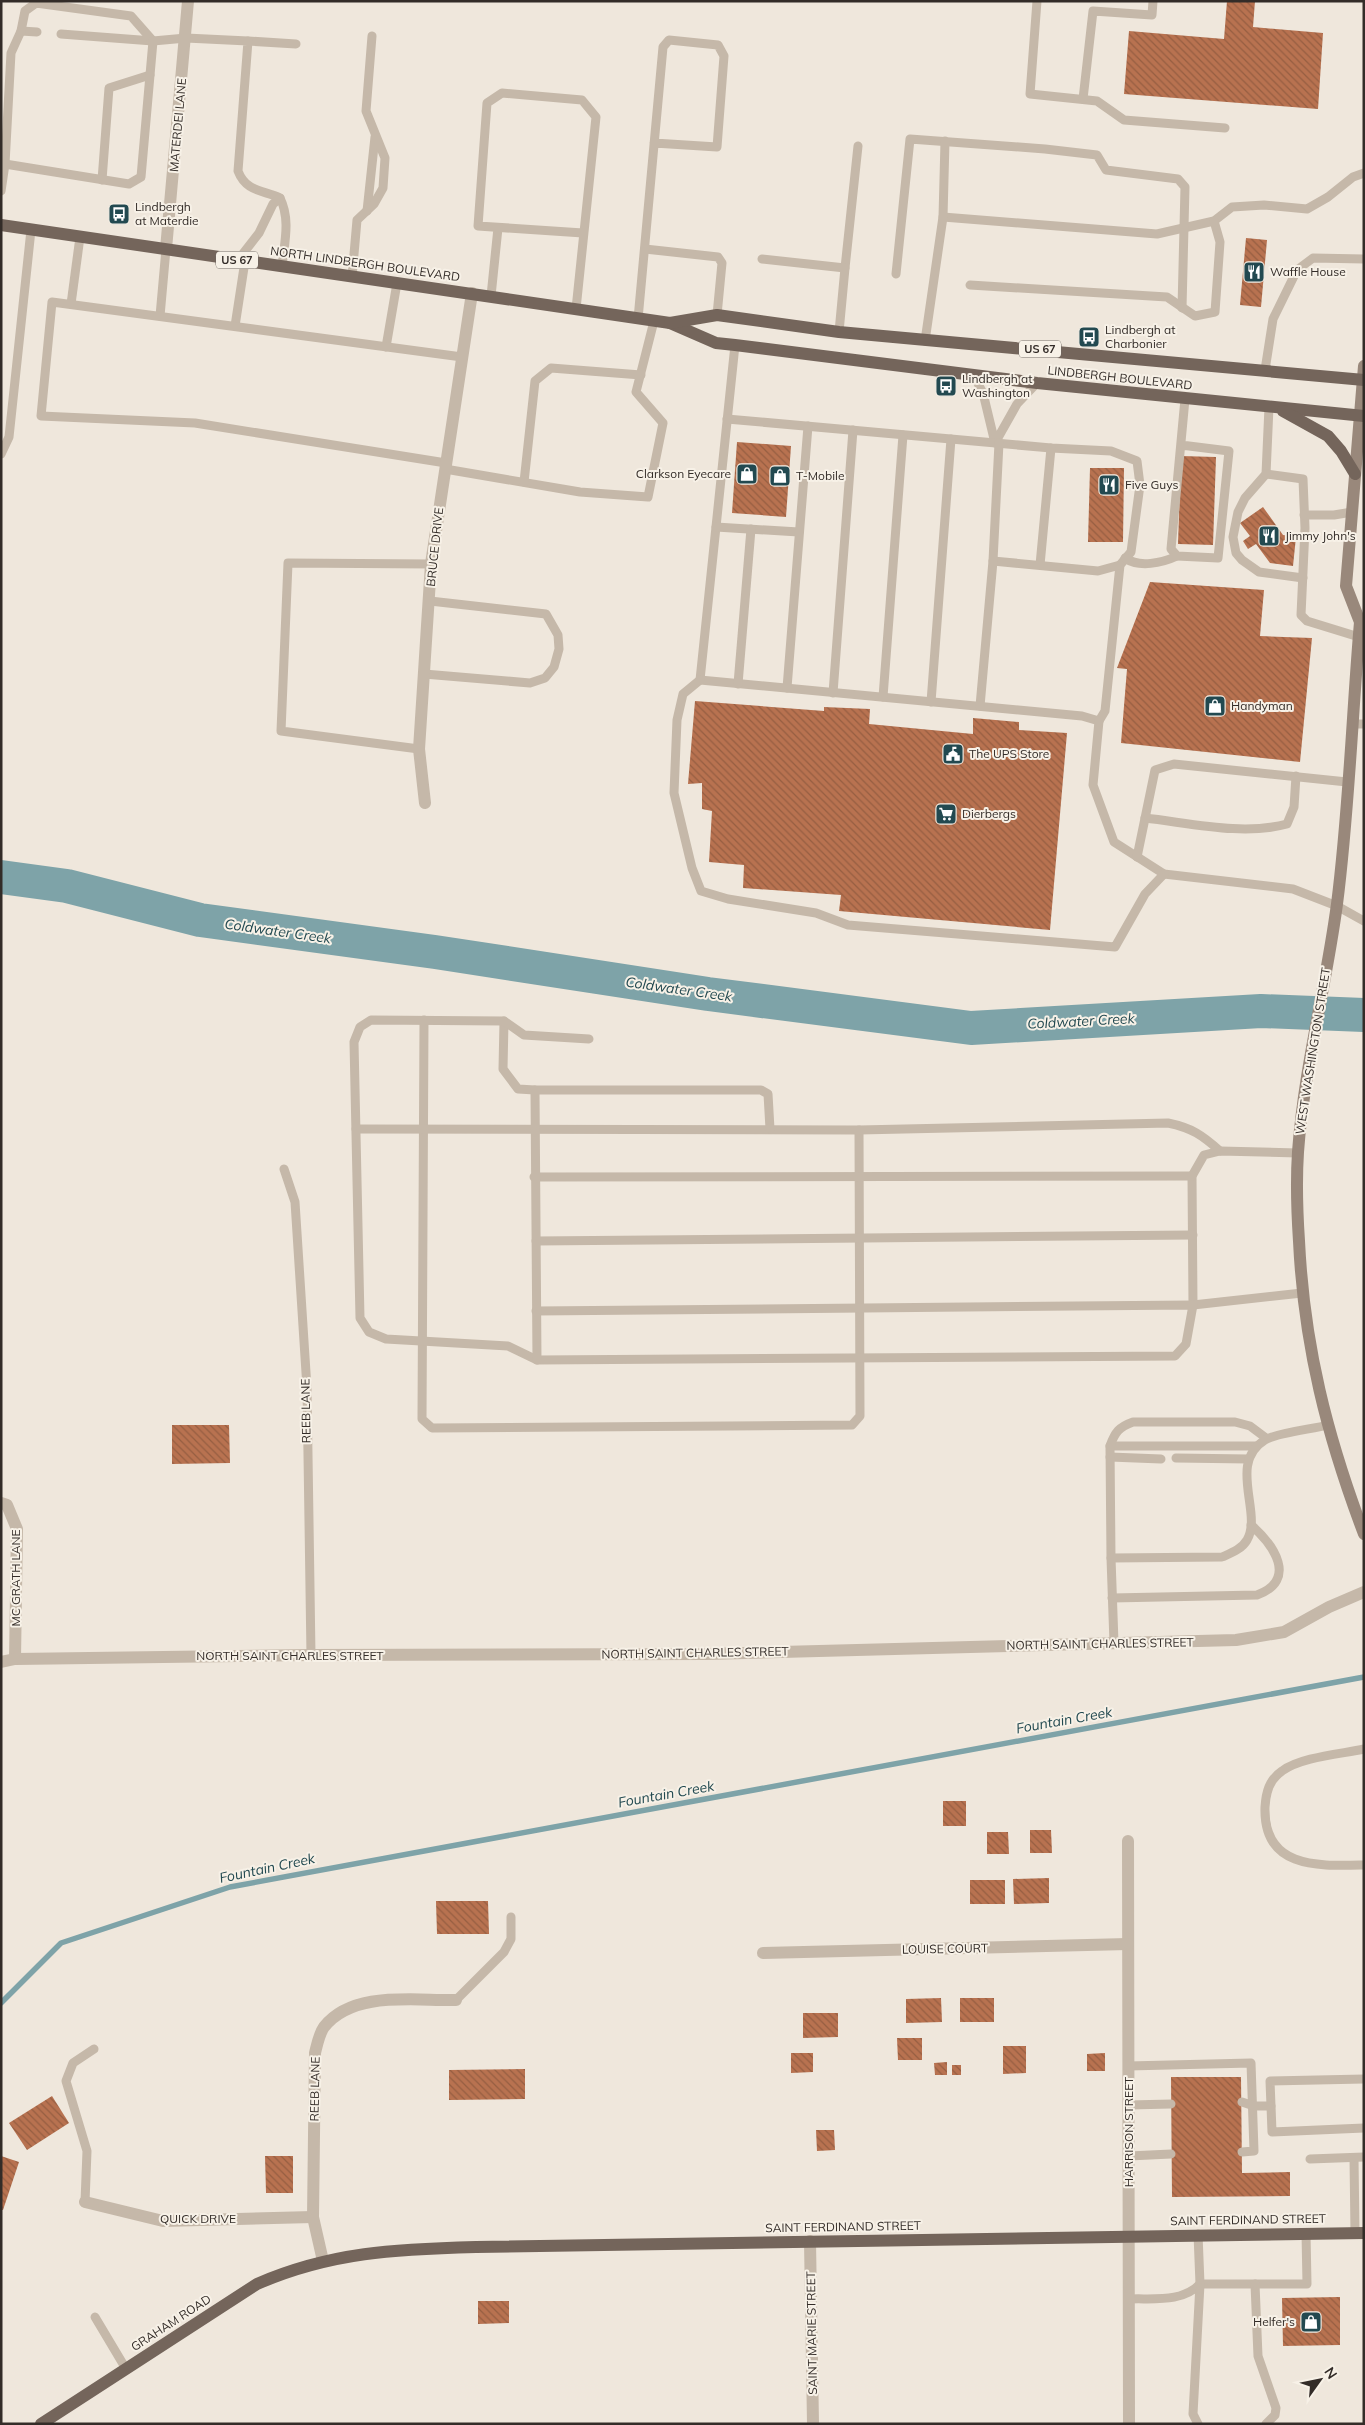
<svg xmlns="http://www.w3.org/2000/svg" width="1365" height="2425" font-family="Mulish,sans-serif">
	<style>
		.lines { fill: none; stroke-linecap: round; stroke-linejoin: round }
		.stream { stroke: #7ea3a8; stroke-width: 5.5 }
		.river { stroke: #7ea3a8; stroke-width: 34 }
		.building { fill: url(#building-back-hatch) }
		.lane { stroke: #c5b8a9; stroke-width: 9 }
		.street { stroke: #c5b8a9; stroke-width: 12 }
		.secondary { stroke: #99887b; stroke-width: 12 }
		.primary { stroke: #74655b; stroke-width: 12 }
		.labels { text-anchor: middle; stroke-width: 4; stroke-linejoin: round; paint-order: stroke }
		.shield { fill: #f7f1e7; stroke: #6e6761; stroke-width: 1 }
		.shield-label { font-size: 11px; font-weight: bold; fill: #332c28 }
		.street-label { font-size: 12px; fill: #332c28; stroke: #f7f1e7 }
		.poi-label { font-size: 12px; fill: #332c28; stroke: #f7f1e7; text-anchor: start }
		.water-label { font-size: 14px; font-style: italic; fill: #224950; stroke: #f7f1e7 }
	</style>
	<defs>
		<pattern id="building-back-hatch" width="6" height="6" patternUnits="userSpaceOnUse" patternTransform="scale(1.25)"><rect width="6" height="6" fill="#b87250"/><path d="M-1 5l2 2M0 0l6 6M5-1l2 2" fill="none" stroke="#965e42"/></pattern>
	</defs>
	<rect width="100%" height="100%" fill="#efe7dc"/>
	<g class="lines">
		<polyline class="stream" points="1,2003 61,1943 230,1887 1364,1677"/>
		<polyline class="river" points="1,877 67,886 200,920 435,952 708,994 971,1028 1261,1011 1364,1015"/>
	</g>
	<g class="building">
		<polygon points="1227,1 1255,1 1253,27 1323,33 1318,109 1124,94 1129,31 1224,39"/>
		<polygon points="1246,238 1267,240 1261,307 1240,305"/>
		<polygon points="737,442 791,446 786,517 732,513"/>
		<polygon points="1181,456 1216,457 1213,545 1178,544"/>
		<polygon points="1090,468 1124,468 1123,542 1088,542"/>
		<polygon points="1263,507 1283,535 1296,537 1293,566 1270,563 1256,544 1248,549 1243,541 1250,536 1240,523"/>
		<polygon points="1150,582 1264,590 1260,636 1312,638 1300,762 1121,743 1127,669 1117,668"/>
		<polygon points="695,701 824,711 824,707 870,709 869,724 973,734 973,718 1019,722 1019,730 1067,733 1050,930 839,911 841,895 743,888 744,865 709,862 712,811 702,809 702,783 688,784"/>
		<polygon points="172,1425 229,1425 230,1463 172,1464"/>
		<rect x="943" y="1801" width="23" height="25"/>
		<polygon points="1030,1830 1051,1830 1052,1853 1030,1853"/>
		<polygon points="987,1832 1008,1832 1009,1854 987,1854"/>
		<polygon points="1049,1878 1049,1903 1014,1904 1013,1879"/>
		<rect x="970" y="1880" width="35" height="24"/>
		<polygon points="436,1901 488,1901 489,1934 437,1934"/>
		<polygon points="941,1998 942,2022 906,2023 906,1999"/>
		<rect x="960" y="1998" width="34" height="24"/>
		<polygon points="803,2013 838,2013 838,2037 803,2038"/>
		<polygon points="897,2038 922,2038 922,2060 898,2060"/>
		<polygon points="1003,2046 1026,2046 1026,2073 1003,2074"/>
		<polygon points="791,2053 813,2053 813,2072 791,2073"/>
		<polygon points="1105,2053 1105,2071 1087,2071 1087,2054"/>
		<polygon points="947,2062 947,2075 935,2075 934,2063"/>
		<rect x="952" y="2065" width="9" height="10"/>
		<polygon points="525,2069 525,2099 449,2100 449,2070"/>
		<polygon points="1171,2077 1241,2077 1242,2173 1290,2172 1290,2196 1172,2197"/>
		<polygon points="52,2096 69,2123 27,2150 9,2123"/>
		<polygon points="816,2130 834,2130 835,2150 817,2151"/>
		<polygon points="1,2156 19,2162 3,2210 1,2210"/>
		<polygon points="265,2156 293,2156 293,2193 266,2193"/>
		<polygon points="1340,2297 1340,2345 1283,2346 1282,2298"/>
		<polygon points="478,2301 509,2301 509,2323 478,2324"/>
	</g>
	<g class="lines">
		<g class="lane">
			<polyline points="1037,1 1030,94 1097,101 1124,120 1225,128"/>
			<polyline points="21,31 37,32"/>
			<polyline points="61,34 153,41"/>
			<polyline points="248,41 296,44"/>
			<polyline points="1083,99 1093,11 1152,15 1153,1"/>
			<polyline points="5,164 11,53 21,31 25,11 36,3 131,16 153,41"/>
			<polyline points="102,180 109,88 150,75"/>
			<path d="M 1,191 L 5,164 L 129,184 L 141,177 L 153,41 L 186,38 L 248,41 L 238,171 C 246,192 263,190 280,198 C 291,220 284,244 282,267"/>
			<polyline points="367,211 375,137"/>
			<polyline points="943,217 1157,234 1214,221 1232,207 1264,205 1307,209 1328,197 1353,177 1364,173"/>
			<polyline points="645,249 718,257 722,263 717,315"/>
			<polyline points="762,259 845,268 858,146"/>
			<polyline points="238,260 259,233 273,204 280,198"/>
			<polyline points="896,274 910,139 1045,149 1097,155 1106,170 1178,179 1185,187 1182,308"/>
			<polyline points="352,277 357,220 374,204 383,188 385,158 366,111 372,36"/>
			<polyline points="970,285 1167,297 1195,316 1215,312 1220,242 1214,221"/>
			<polyline points="491,296 498,228"/>
			<polyline points="71,304 80,237"/>
			<polyline points="576,309 596,117 582,100 502,93 487,103 478,226 583,233"/>
			<polyline points="160,316 166,249"/>
			<polyline points="638,319 663,47 669,40 718,45 724,56 717,147 654,143"/>
			<polyline points="235,326 245,261"/>
			<polyline points="839,332 845,268"/>
			<polyline points="925,341 943,217 945,141"/>
			<polyline points="735,345 700,680 1082,716 1099,721 1093,785 1114,842 1164,874 1293,889 1337,906 1364,921"/>
			<polyline points="386,347 397,283"/>
			<polyline points="1265,370 1273,319 1297,270 1313,258 1364,259"/>
			<polyline points="974,376 983,393 995,443 1017,404 1037,383"/>
			<polyline points="1269,407 1266,474 1245,498 1238,512 1233,537 1236,553 1242,560 1259,572 1303,578"/>
			<polyline points="727,419 1051,448 1111,451 1137,461 1140,485 1131,552 1120,565 1105,711 1099,721"/>
			<polyline points="1181,445 1229,451 1218,558 1177,556 1171,549 1185,399"/>
			<polyline points="1,454 9,437 31,230"/>
			<polyline points="446,463 195,423 41,416 52,302 462,357"/>
			<polyline points="445,469 580,492 648,497 663,423 636,392 654,321"/>
			<polyline points="1266,474 1303,479 1305,528 1301,615 1307,621 1359,637"/>
			<polyline points="524,482 535,381 551,368 641,375"/>
			<polyline points="1304,515 1334,515 1352,512"/>
			<polyline points="716,527 799,532"/>
			<path d="M 1125,558 C 1139,568 1162,563 1177,556"/>
			<polyline points="993,561 1098,571 1120,565"/>
			<polyline points="1040,565 1051,448"/>
			<polyline points="424,674 530,683 545,678 554,667 559,649 558,635 546,614 430,601"/>
			<polyline points="700,680 683,694 677,720 674,793 692,868 701,891 728,899 816,913 848,925 1115,947 1145,894 1164,874"/>
			<polyline points="738,684 751,529"/>
			<polyline points="787,688 808,426"/>
			<polyline points="833,693 853,430"/>
			<polyline points="883,697 903,435"/>
			<polyline points="931,702 951,439"/>
			<polyline points="980,706 993,561 999,443"/>
			<polyline points="1353,724 1364,724"/>
			<polyline points="419,749 281,731 288,563 431,564"/>
			<path d="M 1145,818 C 1190,823 1243,836 1287,824 L 1294,807 L 1296,776"/>
			<polyline points="1137,857 1155,770 1174,764 1347,782"/>
			<polyline points="424,1020 422,1419 432,1428 852,1425 860,1416 859,1130"/>
			<polyline points="504,1021 503,1069 518,1089 535,1090"/>
			<path d="M 356,1129 L 859,1130 L 1168,1123 C 1192,1128 1202,1135 1220,1151"/>
			<polyline points="1298,1153 1220,1151 1204,1155 1192,1176 1193,1305 1302,1293"/>
			<polyline points="284,1169 295,1202 307,1388 311,1655"/>
			<polyline points="534,1177 1192,1176"/>
			<polyline points="536,1241 1193,1235"/>
			<polyline points="536,1311 1193,1305 1186,1344 1175,1356 537,1360 508,1346 386,1339 369,1332 360,1318 354,1042 360,1027 371,1020 504,1021 524,1035 589,1039"/>
			<polyline points="537,1360 535,1090 761,1090 768,1094 770,1129"/>
			<polyline points="1110,1446 1256,1446"/>
			<polyline points="1110,1457 1161,1459"/>
			<polyline points="1176,1458 1249,1459"/>
			<path d="M 1111,1558 L 1110,1446 C 1115,1432 1119,1427 1133,1422 L 1235,1422 L 1250,1426 L 1266,1438"/>
			<path d="M 1112,1598 L 1257,1595 C 1298,1580 1274,1545 1251,1525"/>
			<path d="M 1114,1643 L 1111,1558 L 1222,1557 C 1231,1553 1242,1549 1247,1540 C 1263,1513 1227,1463 1265,1440 C 1276,1433 1313,1429 1328,1425"/>
			<path d="M 1364,1749 C 1341,1754 1301,1757 1282,1771 C 1269,1780 1266,1792 1265,1807 C 1263,1869 1318,1866 1364,1865"/>
			<polyline points="456,2000 504,1952 511,1939 511,1917"/>
			<polyline points="1128,2066 1251,2063 1254,2151 1242,2152"/>
			<polyline points="1242,2102 1254,2106 1271,2106 1270,2081 1364,2079"/>
			<polyline points="1129,2105 1171,2104"/>
			<polyline points="1271,2106 1272,2132 1364,2128"/>
			<polyline points="1129,2156 1171,2154"/>
			<polyline points="1354,2158 1355,2233"/>
			<polyline points="1310,2159 1364,2157"/>
			<polyline points="85,2202 87,2151 66,2081 73,2063 94,2049"/>
			<polyline points="1198,2234 1200,2284 1307,2284 1306,2233"/>
			<polyline points="1255,2284 1258,2356 1276,2408 1275,2415 1266,2424"/>
			<path d="M 1129,2299 C 1153,2298 1182,2303 1200,2284"/>
			<polyline points="95,2317 126,2369"/>
			<polyline points="1198,2424 1193,2414 1200,2284"/>
		</g>
		<g class="street">
			<polyline points="166,249 188,1"/>
			<polyline points="425,803 419,749 431,564 472,293"/>
			<polyline points="1,1503 7,1505 17,1529 15,1659"/>
			<polyline points="1,1662 15,1659 311,1655 707,1654 1236,1640 1284,1632 1329,1607 1364,1592"/>
			<polyline points="1128,1841 1129,2424"/>
			<polyline points="763,1953 1128,1944"/>
			<polyline points="85,2202 163,2221 313,2217"/>
			<polyline points="810,2241 813,2424"/>
			<path d="M 323,2261 L 313,2217 L 315,2053 C 317,2045 319,2034 324,2027 C 353,1990 415,2001 456,2000"/>
		</g>
		<path class="secondary" d="M 1364,366 L 1346,586 L 1360,622 C 1352,716 1349,811 1337,904 C 1326,987 1304,1068 1298,1152 C 1296,1182 1297,1211 1299,1241 C 1304,1346 1327,1436 1364,1534"/>
		<g class="primary">
			<polyline points="1,225 670,323 716,343 735,345 1037,383 1364,416"/>
			<polyline points="670,323 717,315 839,332 1364,380"/>
			<polyline points="1283,411 1328,436 1341,451 1355,474"/>
			<path d="M 41,2424 L 257,2284 C 330,2252 397,2249 476,2247 L 1364,2233"/>
		</g>
	</g>
	<defs>
		<g id="bus-square" transform="scale(1.125)"><rect x="-9" y="-9" width="18" height="18" rx="4" fill="#224950" stroke="#f7f1e7"/><path d="M-5-6H5V4H4V6H2V4H-2V6H-4V4H-5ZM-3.5-4V0h7V-4ZM-3.5 1.2v1.5H-2V1.2ZM2 1.2v1.5H3.5V1.2Z" fill="#fff"/></g>
		<g id="restaurant-square" transform="scale(1.125)"><rect x="-9" y="-9" width="18" height="18" rx="4" fill="#224950" stroke="#f7f1e7"/><path d="M-5-6h1v4h1v-4h1v4h1v-4h1v5L-1.5 .5V6h-2V.5L-5-1ZM5-6V6H3V1.5H1.5Q1.5-4 5-6Z" fill="#fff"/></g>
		<g id="shop-square" transform="scale(1.125)"><rect x="-9" y="-9" width="18" height="18" rx="4" fill="#224950" stroke="#f7f1e7"/><path d="M-5-2.5h2.3a2.7 3.5 0 0 1 5.4 0H5L5.5 6h-11ZM-1.5-2.5h3a1.5 2.3 0 0 0-3 0Z" fill="#fff"/></g>
		<g id="civic-square" transform="scale(1.125)"><rect x="-9" y="-9" width="18" height="18" rx="4" fill="#224950" stroke="#f7f1e7"/><path d="M-.6-6.5H3V-4.5H.6V-3L4-1V1h2V6H-6V1h2V-1L-.6-3ZM-1.2 2.5V6h2.4V2.5Z" fill="#fff"/></g>
		<g id="supermarket-square" transform="scale(1.125)"><rect x="-9" y="-9" width="18" height="18" rx="4" fill="#224950" stroke="#f7f1e7"/><path d="M-6-5.5h2.5l.6 2H6L4.5 2H-2.5L-4.4-4H-6ZM-1.5 3.2a1.3 1.3 0 1 0 .1 0ZM3 3.2a1.3 1.3 0 1 0 .1 0Z" fill="#fff"/></g>
	</defs>
	<g fill-rule="evenodd">
		<use href="#bus-square" x="119" y="214"/>
		<use href="#restaurant-square" x="1254" y="272"/>
		<use href="#bus-square" x="1089" y="337"/>
		<use href="#bus-square" x="946" y="386"/>
		<use href="#shop-square" x="747" y="474"/>
		<use href="#shop-square" x="780" y="476"/>
		<use href="#restaurant-square" x="1109" y="485"/>
		<use href="#restaurant-square" x="1269" y="536"/>
		<use href="#shop-square" x="1215" y="706"/>
		<use href="#civic-square" x="953" y="754"/>
		<use href="#supermarket-square" x="946" y="814"/>
		<use href="#shop-square" x="1311" y="2322"/>
	</g>
	<g class="labels">
		<g class="shield">
			<rect x="216" y="251.5" width="42" height="17" rx="4"/>
			<rect x="1019" y="340.5" width="42" height="17" rx="4"/>
		</g>
		<g class="shield-label">
			<text x="237" y="264">US 67</text>
			<text x="1040" y="353">US 67</text>
		</g>
		<g class="street-label">
			<text transform="translate(178 125) rotate(-85)" y="4">MATERDEI LANE</text>
			<text transform="translate(365 264) rotate(8)" y="4">NORTH LINDBERGH BOULEVARD</text>
			<text transform="translate(1120 378) rotate(6)" y="4">LINDBERGH BOULEVARD</text>
			<text transform="translate(435 547) rotate(-84)" y="4">BRUCE DRIVE</text>
			<text transform="translate(1313 1051) rotate(-81)" y="4">WEST WASHINGTON STREET</text>
			<text transform="translate(306 1411) rotate(-91)" y="4">REEB LANE</text>
			<text transform="translate(16 1578) rotate(-90)" y="4">MC GRATH LANE</text>
			<text transform="translate(1100 1644) rotate(-1)" y="4">NORTH SAINT CHARLES STREET</text>
			<text transform="translate(695 1653) rotate(-1)" y="4">NORTH SAINT CHARLES STREET</text>
			<text x="290" y="1660">NORTH SAINT CHARLES STREET</text>
			<text transform="translate(945 1949) rotate(-1)" y="4">LOUISE COURT</text>
			<text transform="translate(315 2089) rotate(-89)" y="4">REEB LANE</text>
			<text transform="translate(1129 2132) rotate(-90)" y="4">HARRISON STREET</text>
			<text x="198" y="2223">QUICK DRIVE</text>
			<text transform="translate(1248 2220) rotate(-1)" y="4">SAINT FERDINAND STREET</text>
			<text transform="translate(843 2227) rotate(-1)" y="4">SAINT FERDINAND STREET</text>
			<text transform="translate(171 2323) rotate(-33)" y="4">GRAHAM ROAD</text>
			<text transform="translate(812 2333) rotate(-91)" y="4">SAINT MARIE STREET</text>
		</g>
		<g class="poi-label">
			<text x="135" y="211">Lindbergh<tspan x="135" dy="14">at Materdie</tspan></text>
			<text x="1270" y="276">Waffle House</text>
			<text x="1105" y="334">Lindbergh at<tspan x="1105" dy="14">Charbonier</tspan></text>
			<text x="962" y="383">Lindbergh at<tspan x="962" dy="14">Washington</tspan></text>
			<text x="731" y="478" text-anchor="end">Clarkson Eyecare</text>
			<text x="796" y="480">T-Mobile</text>
			<text x="1125" y="489">Five Guys</text>
			<text x="1285" y="540">Jimmy John's</text>
			<text x="1231" y="710">Handyman</text>
			<text x="969" y="758">The UPS Store</text>
			<text x="962" y="818">Dierbergs</text>
			<text x="1295" y="2326" text-anchor="end">Helfer's</text>
		</g>
		<g class="water-label">
			<text transform="translate(278 931) rotate(8)" y="5">Coldwater Creek</text>
			<text transform="translate(679 989) rotate(8)" y="5">Coldwater Creek</text>
			<text transform="translate(1081 1021) rotate(-3)" y="5">Coldwater Creek</text>
			<text transform="translate(1064 1720) rotate(-10)" y="5">Fountain Creek</text>
			<text transform="translate(666 1794) rotate(-10)" y="5">Fountain Creek</text>
			<text transform="translate(267 1868) rotate(-12)" y="5">Fountain Creek</text>
		</g>
	</g>
	<rect width="1365" height="2425" fill="none" stroke="#332c28" stroke-width="5"/>
	<g transform="translate(1320 2380) rotate(57)" stroke="#f7f1e7" stroke-width="4" paint-order="stroke">
	<path d="M0-4L9 19L0 12L-9 19Z" fill="#332c28"/>
	<text y="-8" font-size="14" font-weight="bold" text-anchor="middle" fill="#332c28">N</text>
	</g>
</svg>
